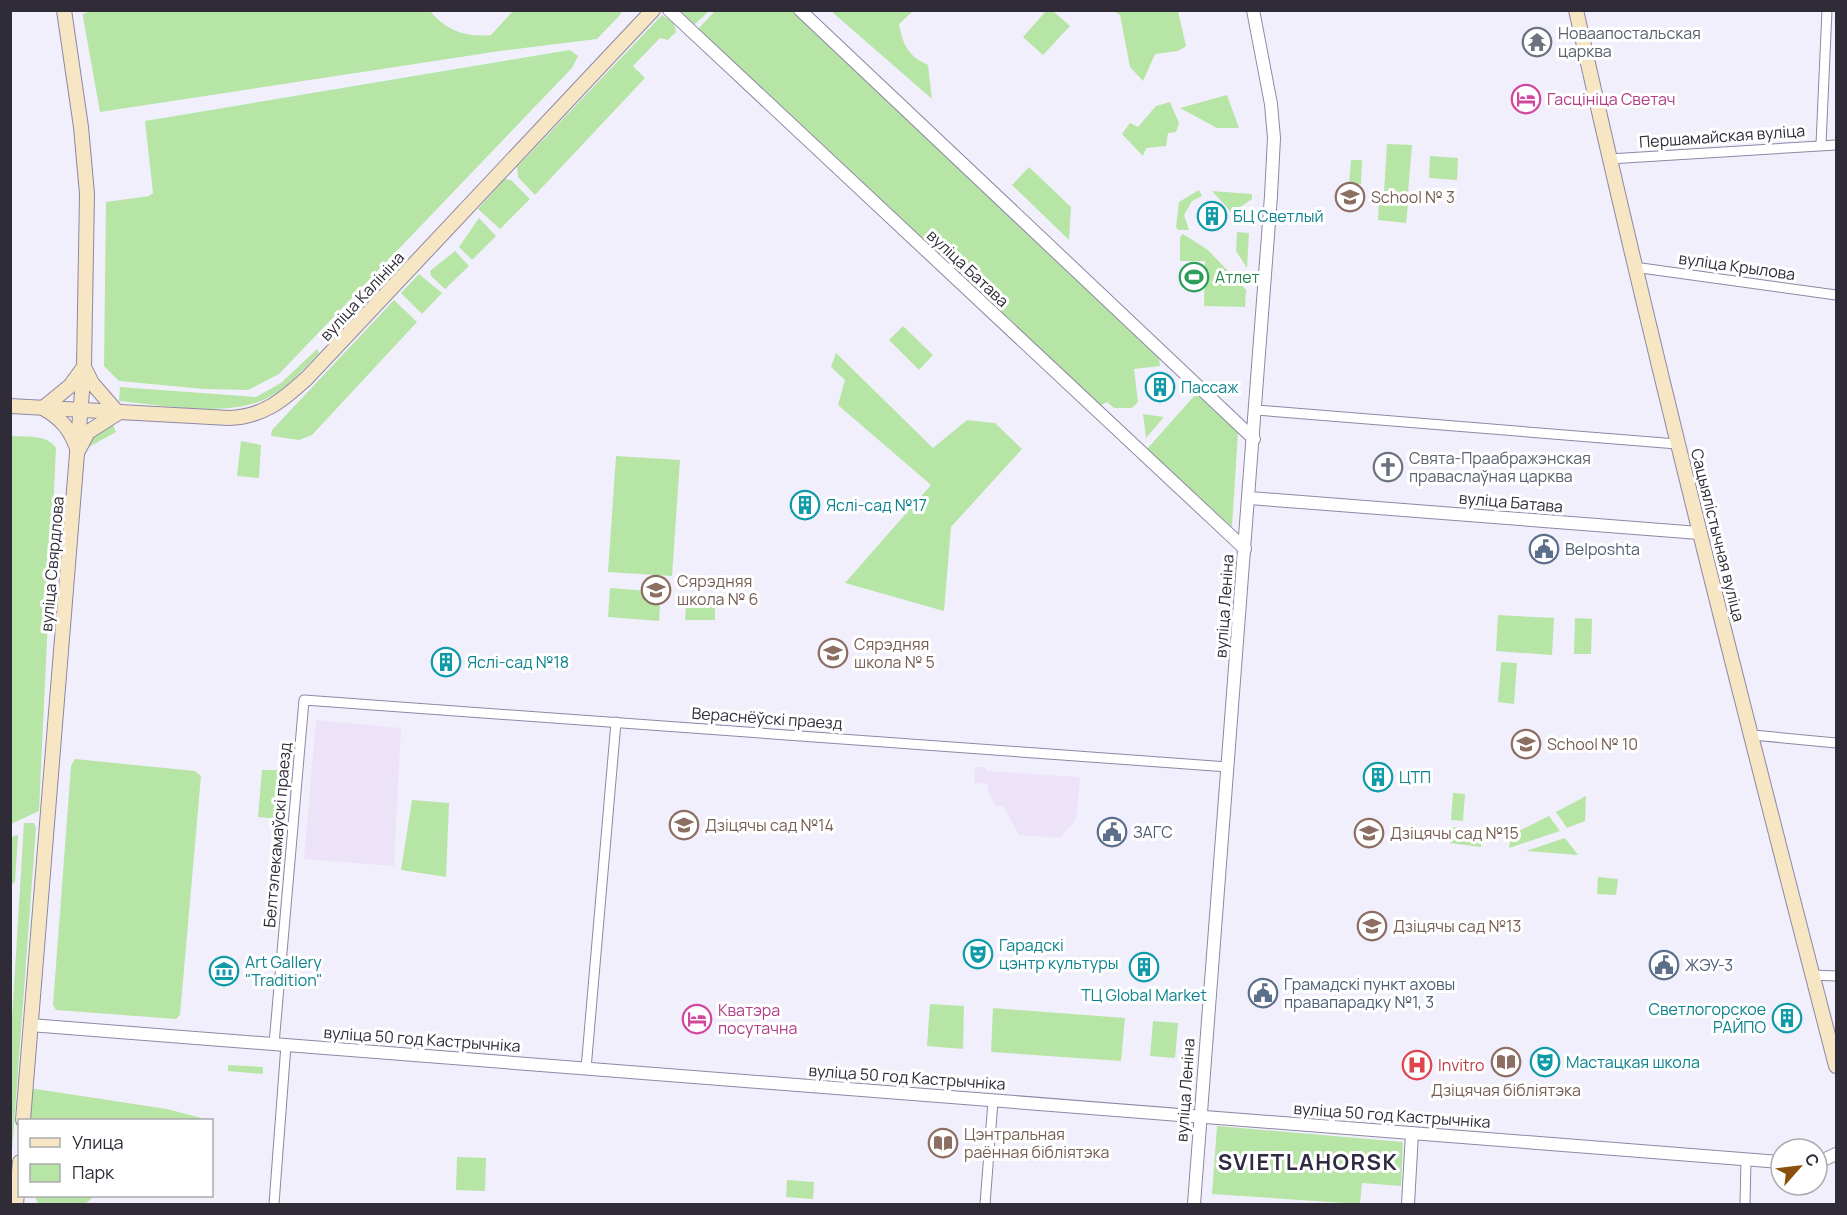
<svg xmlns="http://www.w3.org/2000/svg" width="1847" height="1215" font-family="Manrope,sans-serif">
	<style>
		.commercial { fill: #ede3f8 }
		.green { fill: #b7e5a6 }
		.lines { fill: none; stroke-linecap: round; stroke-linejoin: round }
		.minor-casing { stroke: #8e87a5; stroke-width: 11 }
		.tertiary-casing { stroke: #8e87a5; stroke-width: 14 }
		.secondary-casing { stroke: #8e87a5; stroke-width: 16 }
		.minor { stroke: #fff; stroke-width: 9 }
		.tertiary { stroke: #fff; stroke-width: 12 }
		.secondary { stroke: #f7e6c4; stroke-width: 14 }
		.labels { text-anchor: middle; stroke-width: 6; stroke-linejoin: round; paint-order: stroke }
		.worship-label { font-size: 16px; fill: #5b616d; stroke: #fff; text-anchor: start }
		.hotel-label { font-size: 16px; fill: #b23c85; stroke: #fff; text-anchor: start }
		.street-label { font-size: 16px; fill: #2f2c38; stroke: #fff }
		.education-label { font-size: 16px; fill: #785e54; stroke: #fff; text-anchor: start }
		.culture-label { font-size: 16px; fill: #0d838f; stroke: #fff; text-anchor: start }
		.leisure-label { font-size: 16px; fill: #27864d; stroke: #fff; text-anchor: start }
		.service-label { font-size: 16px; fill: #4e5e75; stroke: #fff; text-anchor: start }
		.health-label { font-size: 16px; fill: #be3a42; stroke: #fff; text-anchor: start }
		.district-label { font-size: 22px; font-weight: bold; letter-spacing: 1.5px; fill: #302a42; stroke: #fff }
	</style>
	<rect width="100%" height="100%" fill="#f2effc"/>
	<g class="commercial">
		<polygon points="316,720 401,728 394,866 304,859"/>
		<polygon points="975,767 985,767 986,771 1080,777 1076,820 1060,838 1019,835 1004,807 996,806 988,792 988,784 974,783"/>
	</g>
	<g class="green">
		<path d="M 93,10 L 430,11 C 445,30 467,38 491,35 L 513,11 L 620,10 L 621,14 L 597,39 L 500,51 L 100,112 L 83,17 L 83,14 Z"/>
		<polygon points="1047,10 1053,11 1070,26 1043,55 1023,37"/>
		<polygon points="677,11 709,11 693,26"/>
		<polygon points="715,11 794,11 1158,351 1160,366 1134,369 1138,402 1132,408 1114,408 1107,402 1099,406 698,29"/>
		<path d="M 831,11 L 913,11 L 899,24 C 903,45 908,56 928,65 L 932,99 Z"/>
		<polygon points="1114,11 1178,11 1186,46 1178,51 1155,54 1143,81 1130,67 1120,15"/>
		<polygon points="662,15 674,23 676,32 668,40 660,38 633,66 645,78 535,195 518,177 517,167"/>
		<polygon points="570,50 578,56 572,68 279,374 248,390 204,389 119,381 104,366 106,202 149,196 153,193 145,121"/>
		<polygon points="1227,95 1239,128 1217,128 1180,108"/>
		<polygon points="1170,102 1179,123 1176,132 1168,133 1166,146 1146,148 1143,156 1122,134 1130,123 1138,127 1156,106"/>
		<polygon points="1387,144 1412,145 1408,193 1384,192"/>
		<polygon points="1430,156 1458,158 1457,180 1429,178"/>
		<polygon points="1351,160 1362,160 1361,184 1349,184"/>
		<polygon points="1029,167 1071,207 1069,240 1012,185"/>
		<polygon points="505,179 511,180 530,199 500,229 478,209"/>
		<polygon points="1199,190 1202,196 1192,201 1184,215 1189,230 1178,230 1176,227 1179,202"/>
		<polygon points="1212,191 1252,194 1252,199 1232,213"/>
		<polygon points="1379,202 1408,204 1406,223 1378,220"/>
		<polygon points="479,218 496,236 472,260 459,247"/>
		<polygon points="1237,232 1249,233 1247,268 1236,251"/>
		<polygon points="1183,234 1208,250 1246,290 1245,307 1204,306 1205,261 1180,261 1180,237"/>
		<polygon points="455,251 469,266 445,289 431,276 430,271"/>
		<polygon points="419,274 442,293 422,314 401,293"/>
		<polygon points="394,300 417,322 312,435 299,440 271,436 272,430"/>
		<polygon points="903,326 933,355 919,370 889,340"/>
		<path d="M 317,349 L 319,353 C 304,368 289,386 271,396 C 233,419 162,405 119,401 L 120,387 L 256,397 L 281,383 Z"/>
		<polygon points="836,353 933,448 967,420 995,423 1022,449 951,527 944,611 845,583 931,485 838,405 845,380 831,367"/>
		<polygon points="1196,394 1238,432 1232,527 1147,449"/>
		<polygon points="1143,414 1164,417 1146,438"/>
		<polygon points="112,423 116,432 87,448 89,438"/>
		<path d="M 10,436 C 26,437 47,434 56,448 L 39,811 L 11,824 Z"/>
		<polygon points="241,441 261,445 259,478 237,476"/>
		<polygon points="616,456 680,460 672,576 608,572"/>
		<polygon points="610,588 661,592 659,621 608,617"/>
		<polygon points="686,606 715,607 715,620 685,620"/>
		<polygon points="1498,615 1554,618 1552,655 1496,651"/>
		<polygon points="1575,618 1592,619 1591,654 1574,654"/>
		<polygon points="1501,662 1517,663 1514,704 1498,702"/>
		<polygon points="75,759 195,771 201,776 180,1015 176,1019 56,1010 53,1005 71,766"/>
		<polygon points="262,770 285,770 281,819 258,817"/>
		<polygon points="1453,793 1465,794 1463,821 1451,820"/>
		<polygon points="1586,796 1585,821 1567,828 1556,812"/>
		<polygon points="412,800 449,803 446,877 401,870"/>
		<polygon points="1549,816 1560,831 1509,848 1511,835"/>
		<polygon points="24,823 34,823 36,828 11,1165 11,1034"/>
		<polygon points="1451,827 1483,830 1481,847 1450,843"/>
		<polygon points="18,835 15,882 11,885 11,837"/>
		<polygon points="1565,838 1578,855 1526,851"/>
		<polygon points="1598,877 1618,879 1616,895 1597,894"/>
		<polygon points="930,1004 964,1006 963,1049 927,1046"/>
		<polygon points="993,1008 1125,1018 1121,1061 991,1052"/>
		<polygon points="1153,1021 1178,1023 1175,1058 1150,1056"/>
		<polygon points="228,1065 263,1067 263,1074 228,1071"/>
		<polygon points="29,1088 167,1109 209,1120 25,1120"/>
		<polygon points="1217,1126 1403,1142 1401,1186 1362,1183 1360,1204 1212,1194"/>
		<polygon points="457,1157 486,1158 485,1191 456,1190"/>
		<polygon points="787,1180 814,1182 813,1199 786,1197"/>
		<polygon points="35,1196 95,1196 85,1204 38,1204"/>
	</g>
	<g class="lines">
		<g class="minor-casing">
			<g id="minor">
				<polyline points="1821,144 1827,10"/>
				<polyline points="1609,159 1836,145"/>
				<polyline points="1634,267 1836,295"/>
				<polyline points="1256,410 1677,444"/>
				<polyline points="1753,735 1836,743"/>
				<polyline points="1813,975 1836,976"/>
				<polyline points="274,1044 304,700 1228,767"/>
				<polyline points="586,1069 616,722"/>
				<polyline points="274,1204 286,1045"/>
				<polyline points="985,1204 993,1101"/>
				<polyline points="1745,1204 1746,1160"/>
			</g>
		</g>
		<g class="tertiary-casing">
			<g id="tertiary">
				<polyline points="669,10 1245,549"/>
				<polyline points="800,10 1254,439"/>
				<polyline points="1249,498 1699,533"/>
				<polyline points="30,1025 1781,1162"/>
				<polyline points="1817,1163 1836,1154"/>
				<polyline points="1194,1204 1271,196 1274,138 1271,104 1253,10"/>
				<polyline points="1408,1204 1412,1133"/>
			</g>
		</g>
		<g class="secondary-casing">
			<g id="secondary">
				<path d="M 1576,10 C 1655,364 1745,715 1836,1066"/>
				<path d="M 84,367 L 92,383 L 118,413 L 88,432 L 78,451 C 71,430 62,419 43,408 L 70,386 Z"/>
				<path d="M 10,406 L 229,418 C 263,417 283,400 307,378 L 653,10"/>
				<polyline points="23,1120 84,367 87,194 81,127 64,10"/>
				<polyline points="16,1204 20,1162"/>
			</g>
		</g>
		<use href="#minor" class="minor"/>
		<use href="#tertiary" class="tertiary"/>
		<use href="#secondary" class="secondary"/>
	</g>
	<defs>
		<g id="temple-ring" transform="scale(1.5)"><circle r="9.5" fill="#fff" stroke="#6b7280" stroke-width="1.5"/><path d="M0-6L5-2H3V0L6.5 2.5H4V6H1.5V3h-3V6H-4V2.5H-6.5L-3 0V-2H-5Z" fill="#6b7280"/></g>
		<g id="hotel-ring" transform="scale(1.5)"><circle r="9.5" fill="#fff" stroke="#d1479c" stroke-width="1.5"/><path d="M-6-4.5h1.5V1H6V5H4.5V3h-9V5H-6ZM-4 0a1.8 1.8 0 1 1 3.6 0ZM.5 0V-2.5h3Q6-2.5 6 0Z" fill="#d1479c"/></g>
		<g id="school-ring" transform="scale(1.5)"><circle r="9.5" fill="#fff" stroke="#8d6e63" stroke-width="1.5"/><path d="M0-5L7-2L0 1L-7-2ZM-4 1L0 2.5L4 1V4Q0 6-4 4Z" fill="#8d6e63"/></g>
		<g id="building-ring" transform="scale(1.5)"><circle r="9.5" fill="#fff" stroke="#0f9aa8" stroke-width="1.5"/><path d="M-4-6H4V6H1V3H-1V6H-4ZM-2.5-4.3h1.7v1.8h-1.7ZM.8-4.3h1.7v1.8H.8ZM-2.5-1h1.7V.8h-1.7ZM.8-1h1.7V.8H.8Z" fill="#0f9aa8"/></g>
		<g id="stadium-ring" transform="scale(1.5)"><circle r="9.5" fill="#fff" stroke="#2e9e5b" stroke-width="1.5"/><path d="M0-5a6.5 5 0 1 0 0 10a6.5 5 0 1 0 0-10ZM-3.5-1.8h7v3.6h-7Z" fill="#2e9e5b"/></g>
		<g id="church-ring" transform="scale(1.5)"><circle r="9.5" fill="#fff" stroke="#6b7280" stroke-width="1.5"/><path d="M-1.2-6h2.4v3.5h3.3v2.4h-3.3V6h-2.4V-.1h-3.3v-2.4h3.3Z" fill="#6b7280"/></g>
		<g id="civic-ring" transform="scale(1.5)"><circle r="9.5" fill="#fff" stroke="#5c6f8a" stroke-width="1.5"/><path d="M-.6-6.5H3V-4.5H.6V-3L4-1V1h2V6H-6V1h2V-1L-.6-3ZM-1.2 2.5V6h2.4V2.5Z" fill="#5c6f8a"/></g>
		<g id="theatre-ring" transform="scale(1.5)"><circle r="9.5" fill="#fff" stroke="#0f9aa8" stroke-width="1.5"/><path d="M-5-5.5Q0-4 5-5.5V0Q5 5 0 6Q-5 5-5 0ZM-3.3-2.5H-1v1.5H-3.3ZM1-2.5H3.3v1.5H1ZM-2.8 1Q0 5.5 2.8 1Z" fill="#0f9aa8"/></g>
		<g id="museum-ring" transform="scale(1.5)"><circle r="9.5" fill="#fff" stroke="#0f9aa8" stroke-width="1.5"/><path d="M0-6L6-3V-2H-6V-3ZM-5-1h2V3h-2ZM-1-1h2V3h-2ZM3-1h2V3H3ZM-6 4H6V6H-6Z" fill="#0f9aa8"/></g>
		<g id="library-ring" transform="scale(1.5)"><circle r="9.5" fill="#fff" stroke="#8d6e63" stroke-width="1.5"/><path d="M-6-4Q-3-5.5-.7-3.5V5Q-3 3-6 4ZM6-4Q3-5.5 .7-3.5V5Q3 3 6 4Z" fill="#8d6e63"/></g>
		<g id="hospital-ring" transform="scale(1.5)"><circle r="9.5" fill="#fff" stroke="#e0444e" stroke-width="1.5"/><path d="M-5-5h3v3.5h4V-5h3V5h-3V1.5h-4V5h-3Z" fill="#e0444e"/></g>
	</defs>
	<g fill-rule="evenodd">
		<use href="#temple-ring" x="1537" y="42"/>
		<use href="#hotel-ring" x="1526" y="99"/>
		<use href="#school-ring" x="1350" y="197"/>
		<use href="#building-ring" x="1212" y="216"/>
		<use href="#stadium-ring" x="1194" y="277"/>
		<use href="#building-ring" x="1160" y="387"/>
		<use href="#church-ring" x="1388" y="467"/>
		<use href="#building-ring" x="805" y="505"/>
		<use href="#civic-ring" x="1544" y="549"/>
		<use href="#school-ring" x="656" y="590"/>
		<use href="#school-ring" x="833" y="653"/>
		<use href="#building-ring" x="446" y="662"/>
		<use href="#school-ring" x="1526" y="744"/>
		<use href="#building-ring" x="1378" y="777"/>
		<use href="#school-ring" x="684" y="825"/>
		<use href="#civic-ring" x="1112" y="832"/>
		<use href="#school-ring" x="1369" y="833"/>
		<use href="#school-ring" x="1372" y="926"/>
		<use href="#theatre-ring" x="978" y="954"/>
		<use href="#civic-ring" x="1664" y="965"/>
		<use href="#building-ring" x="1144" y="967"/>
		<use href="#museum-ring" x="224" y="971"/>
		<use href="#civic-ring" x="1263" y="993"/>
		<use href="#building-ring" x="1787" y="1018"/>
		<use href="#hotel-ring" x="697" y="1019"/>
		<use href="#library-ring" x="1506" y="1062"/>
		<use href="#theatre-ring" x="1545" y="1062"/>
		<use href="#hospital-ring" x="1417" y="1065"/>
		<use href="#library-ring" x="943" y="1143"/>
	</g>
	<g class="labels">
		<g class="worship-label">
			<text x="1558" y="39">Новаапостальская<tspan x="1558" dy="18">царква</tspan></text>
			<text x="1409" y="464">Свята-Праабражэнская<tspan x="1409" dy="18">праваслаўная царква</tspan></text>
		</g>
		<g class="hotel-label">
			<text x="1547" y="105">Гасцініца Светач</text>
			<text x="718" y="1016">Кватэра<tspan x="718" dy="18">посутачна</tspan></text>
		</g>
		<g class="street-label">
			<text transform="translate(1722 136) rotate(-4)" y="6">Першамайская вуліца</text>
			<text transform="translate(1737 266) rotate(8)" y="6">вуліца Крылова</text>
			<text transform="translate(968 268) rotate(43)" y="6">вуліца Батава</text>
			<text transform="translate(362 296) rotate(-47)" y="6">вуліца Калініна</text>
			<text transform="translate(1511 502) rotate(5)" y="6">вуліца Батава</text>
			<text transform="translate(1718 535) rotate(76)" y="6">Сацыялістычная вуліца</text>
			<text transform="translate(52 564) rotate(-85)" y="6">вуліца Свярдлова</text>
			<text transform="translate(1224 606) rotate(-86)" y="6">вуліца Леніна</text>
			<text transform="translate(767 718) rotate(4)" y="6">Вераснёўскі праезд</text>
			<text transform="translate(277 835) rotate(-85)" y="6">Белтэлекамаўскі праезд</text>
			<text transform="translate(422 1039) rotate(4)" y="6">вуліца 50 год Кастрычніка</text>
			<text transform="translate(907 1077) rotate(4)" y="6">вуліца 50 год Кастрычніка</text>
			<text transform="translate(1185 1090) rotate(-86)" y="6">вуліца Леніна</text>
			<text transform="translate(1392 1115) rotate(4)" y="6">вуліца 50 год Кастрычніка</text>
		</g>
		<g class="education-label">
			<text x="1371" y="203">School № 3</text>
			<text x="677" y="587">Сярэдняя<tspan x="677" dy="18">школа № 6</tspan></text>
			<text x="854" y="650">Сярэдняя<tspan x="854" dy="18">школа № 5</tspan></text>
			<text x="1547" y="750">School № 10</text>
			<text x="705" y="831">Дзіцячы сад №14</text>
			<text x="1390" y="839">Дзіцячы сад №15</text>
			<text x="1393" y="932">Дзіцячы сад №13</text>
			<text x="1506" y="1096" text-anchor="middle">Дзіцячая бібліятэка</text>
			<text x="964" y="1140">Цэнтральная<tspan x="964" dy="18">раённая бібліятэка</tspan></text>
		</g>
		<g class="culture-label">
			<text x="1233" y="222">БЦ Светлый</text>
			<text x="1181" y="393">Пассаж</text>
			<text x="826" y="511">Яслі-сад №17</text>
			<text x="467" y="668">Яслі-сад №18</text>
			<text x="1399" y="783">ЦТП</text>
			<text x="999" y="951">Гарадскі<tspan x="999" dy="18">цэнтр культуры</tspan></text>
			<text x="245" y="968">Art Gallery<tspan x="245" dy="18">"Tradition"</tspan></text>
			<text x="1144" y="1001" text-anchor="middle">ТЦ Global Market</text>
			<text x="1766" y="1015" text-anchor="end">Светлогорское<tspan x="1766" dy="18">РАЙПО</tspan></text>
			<text x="1566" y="1068">Мастацкая школа</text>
		</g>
		<g class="leisure-label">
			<text x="1215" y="283">Атлет</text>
		</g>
		<g class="service-label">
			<text x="1565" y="555">Belposhta</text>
			<text x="1133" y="838">ЗАГС</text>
			<text x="1685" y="971">ЖЭУ-3</text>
			<text x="1284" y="990">Грамадскі пункт аховы<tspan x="1284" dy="18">правапарадку №1, 3</tspan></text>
		</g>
		<g class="health-label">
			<text x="1438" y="1071">Invitro</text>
		</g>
		<g class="district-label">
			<text x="1308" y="1170">SVIETLAHORSK</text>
		</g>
	</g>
	<rect width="1847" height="1215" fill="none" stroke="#2f2c38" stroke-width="24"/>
	<rect x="18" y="1119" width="195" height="78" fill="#ffffff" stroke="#acabaf" stroke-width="1.5"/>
	<rect x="30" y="1138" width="30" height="9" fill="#f7e6c4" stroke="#acabaf" stroke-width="1.5"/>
	<text x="72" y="1149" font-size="18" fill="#2f2c38">Улица</text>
	<rect x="30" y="1164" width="30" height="18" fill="#b7e5a6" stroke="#acabaf" stroke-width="1.5"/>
	<text x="72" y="1179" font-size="18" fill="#2f2c38">Парк</text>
	<g transform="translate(1799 1167) rotate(62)"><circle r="28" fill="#ffffff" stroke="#acabaf" stroke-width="1.5"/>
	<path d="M0-4.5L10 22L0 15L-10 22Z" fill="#8c500e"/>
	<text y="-9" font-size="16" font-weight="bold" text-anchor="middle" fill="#2f2c38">С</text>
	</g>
</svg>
